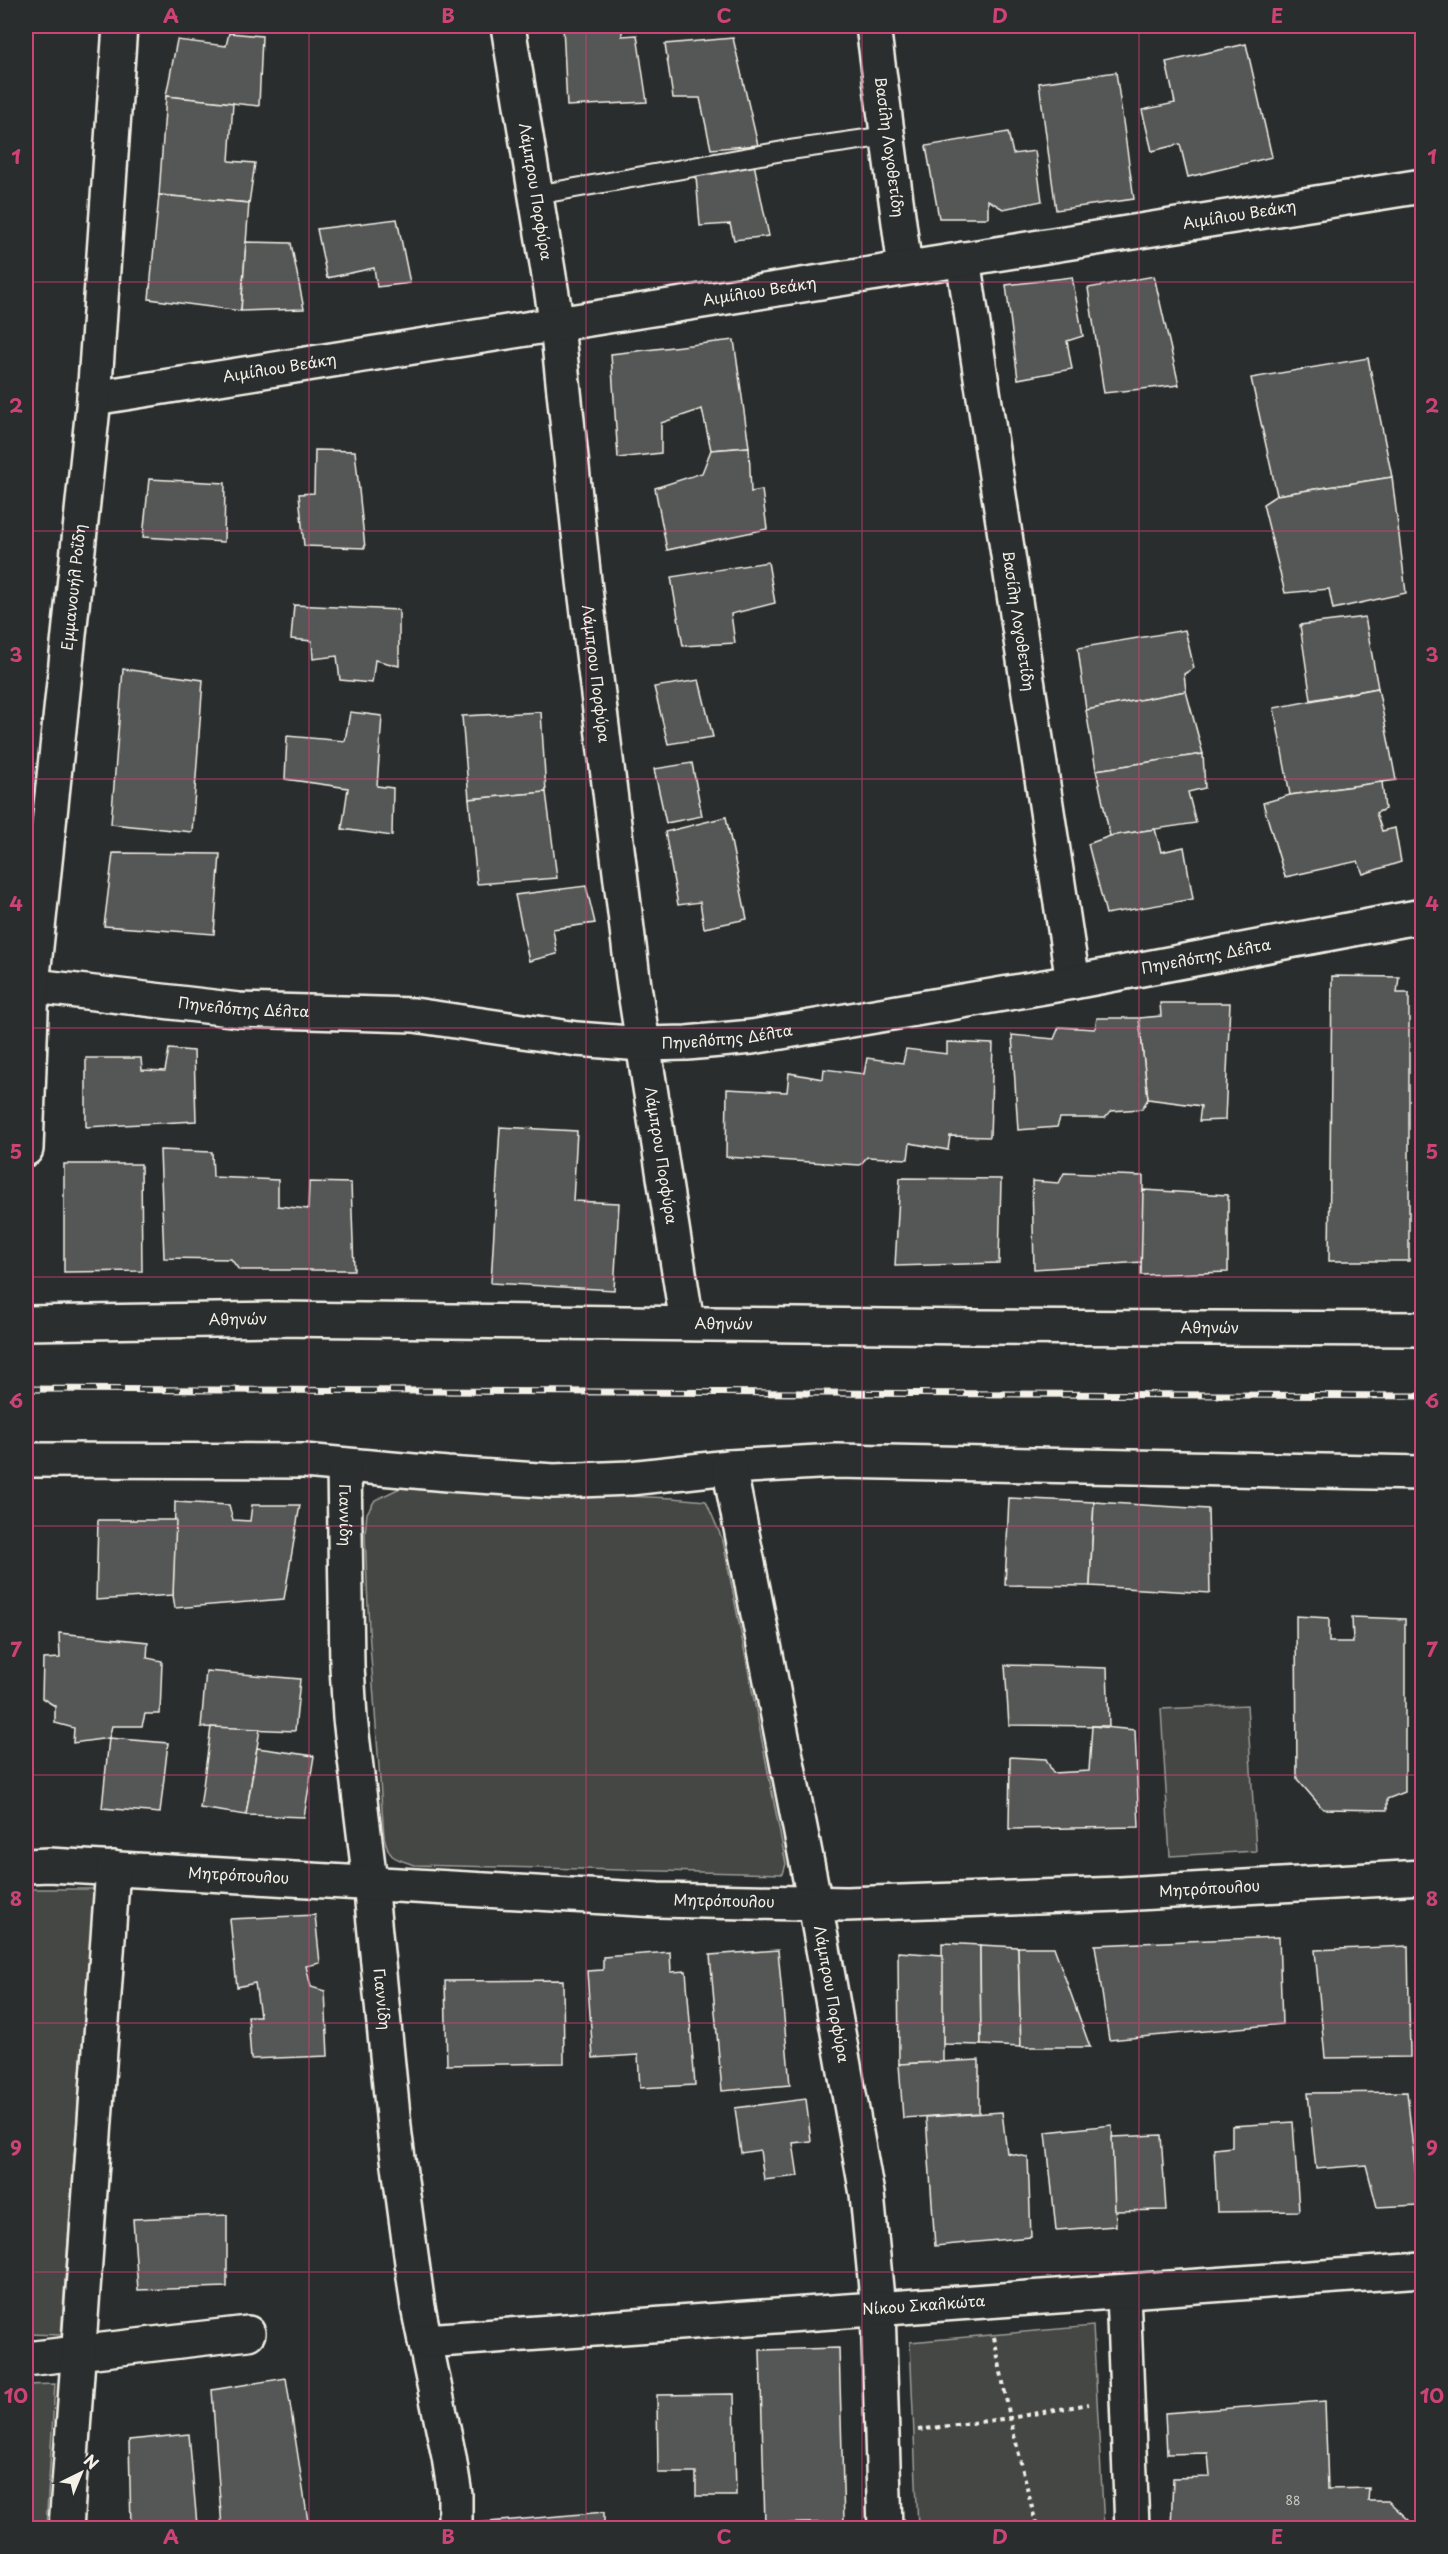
<svg xmlns="http://www.w3.org/2000/svg" width="1448" height="2554" font-family="'Playpen Sans',sans-serif">
	<style>
		.green { fill: #444645; stroke: #9c9c96; stroke-width: 1.5 }
		.building { fill: #555756; stroke: #f4f1e8; stroke-width: 1.5 }
		.lines { fill: none; stroke-linecap: round; stroke-linejoin: round }
		.lane-casing { stroke: #f4f1e8; stroke-width: 22 }
		.street-casing { stroke: #f4f1e8; stroke-width: 38 }
		.secondary-casing { stroke: #f4f1e8; stroke-width: 38 }
		.path { stroke: #f4f1e8; stroke-width: 4; stroke-dasharray: 4.5 4.5; stroke-linecap: butt }
		.lane { stroke: #2a2d2e; stroke-width: 18 }
		.street { stroke: #2a2d2e; stroke-width: 33 }
		.secondary { stroke: #2a2d2e; stroke-width: 33 }
		.rail-casing { stroke: #f4f1e8; stroke-width: 7 }
		.rail { stroke: #2a2d2e; stroke-width: 4.5; stroke-dasharray: 14; stroke-linecap: butt }
		.grid { fill: none; stroke: #cc4377; stroke-width: 1.5; stroke-opacity: 0.55 }
		.labels { text-anchor: middle; stroke-width: 4.5; stroke-linejoin: round; paint-order: stroke }
		.number-label { font-size: 12px; fill: #cccac4 }
		.street-label { font-size: 15px; fill: #f4f1e8; stroke: #2a2d2e }
		.neatline { fill: none; stroke: #cc4377; stroke-width: 2 }
		.grid-label { font-size: 20px; text-anchor: middle; font-weight: bold; fill: #cc4377 }
	</style>
	<rect width="100%" height="100%" fill="#2a2d2e"/>
	<filter id="ink" filterUnits="userSpaceOnUse"><feTurbulence type="fractalNoise" baseFrequency=".0167" numOctaves="2"/><feDisplacementMap in="SourceGraphic" scale="12" xChannelSelector="R" yChannelSelector="G"/><feConvolveMatrix kernelMatrix="1 2 1 2 8 2 1 2 1" color-interpolation-filters="sRGB"/></filter>
	<g filter="url(#ink)">
		<g class="green">
			<path d="M 402,1487 L 672,1498 L 706,1501 L 723,1541 L 786,1864 L 783,1874 L 415,1865 C 393,1858 389,1859 384,1836 L 369,1630 L 365,1534 L 367,1513 L 375,1500 Z"/>
			<polygon points="1247,1705 1256,1851 1170,1856 1161,1709"/>
			<polygon points="26,1889 94,1889 61,2335 26,2334"/>
			<polygon points="1093,2326 1104,2528 918,2528 910,2342"/>
			<polygon points="55,2384 46,2528 26,2528 26,2385"/>
		</g>
		<g class="building">
			<polygon points="563,26 622,26 622,36 637,35 647,102 567,106"/>
			<polygon points="229,33 262,36 259,106 166,96 177,40 226,46"/>
			<polygon points="733,38 758,145 711,149 700,98 673,98 665,44"/>
			<polygon points="1246,44 1272,157 1188,177 1180,144 1152,151 1142,110 1175,103 1166,62"/>
			<polygon points="1116,72 1134,199 1056,210 1039,83"/>
			<polygon points="166,96 233,103 229,161 255,163 249,203 159,195"/>
			<polygon points="1008,132 1013,154 1035,151 1042,201 1003,209 988,200 988,218 939,218 926,146"/>
			<polygon points="754,164 769,236 734,240 730,224 700,226 696,176"/>
			<polygon points="159,195 249,203 241,311 149,299"/>
			<polygon points="397,219 410,283 377,287 374,268 327,278 317,229"/>
			<polygon points="246,242 291,243 304,309 241,311"/>
			<polygon points="1154,276 1179,385 1104,393 1088,288"/>
			<polygon points="1072,277 1083,336 1067,341 1072,369 1018,379 1006,285"/>
			<polygon points="734,340 749,447 711,450 702,409 661,423 661,453 618,458 611,354"/>
			<polygon points="1368,358 1392,477 1277,495 1251,378"/>
			<polygon points="749,447 751,492 762,490 767,529 667,550 655,488 702,473 711,450"/>
			<polygon points="315,450 355,451 365,548 304,546 299,494 314,493"/>
			<polygon points="1392,477 1406,593 1333,609 1329,589 1285,593 1263,504 1277,495"/>
			<polygon points="149,479 225,483 224,542 143,537"/>
			<polygon points="768,562 775,603 731,614 735,643 683,646 671,577"/>
			<polygon points="294,605 399,610 399,666 375,660 372,683 340,680 337,656 313,659 312,641 291,639"/>
			<polygon points="1365,617 1378,688 1311,700 1300,625"/>
			<polygon points="1185,630 1194,668 1184,674 1186,691 1086,710 1078,648"/>
			<polygon points="123,669 203,680 192,832 111,824"/>
			<polygon points="699,680 713,737 668,744 654,687"/>
			<polygon points="1378,688 1396,780 1290,795 1274,708"/>
			<polygon points="1186,691 1203,754 1096,770 1086,710"/>
			<polygon points="350,712 382,716 377,786 393,788 392,836 342,829 348,788 285,779 287,736 345,741"/>
			<polygon points="541,712 546,792 469,799 462,716"/>
			<polygon points="1203,754 1205,788 1188,792 1196,823 1110,836 1096,770"/>
			<polygon points="692,763 702,816 666,823 654,769"/>
			<polygon points="1382,782 1385,809 1376,813 1382,831 1395,828 1401,862 1363,874 1358,861 1285,877 1263,803 1290,795"/>
			<polygon points="546,792 557,878 477,884 469,799"/>
			<polygon points="726,817 747,919 704,928 700,902 678,905 665,832"/>
			<polygon points="1155,829 1161,852 1184,847 1193,899 1106,914 1088,844 1110,836"/>
			<polygon points="113,853 220,854 214,934 104,926"/>
			<polygon points="586,886 595,923 553,929 557,954 529,961 515,895"/>
			<polygon points="1332,976 1399,977 1397,993 1409,993 1409,1261 1329,1261"/>
			<polygon points="1160,1003 1230,1003 1225,1120 1199,1121 1201,1106 1148,1099 1139,1018 1161,1016"/>
			<polygon points="1097,1018 1139,1018 1148,1099 1142,1109 1111,1111 1105,1118 1060,1118 1057,1127 1018,1130 1012,1035 1054,1039 1059,1027 1095,1029"/>
			<polygon points="947,1042 993,1044 990,1137 950,1136 948,1150 910,1143 908,1159 867,1157 860,1165 726,1157 727,1089 787,1092 789,1073 823,1079 824,1069 864,1074 867,1058 903,1063 906,1049 947,1054"/>
			<polygon points="169,1049 194,1051 196,1121 86,1127 86,1058 141,1058 142,1070 165,1071"/>
			<polygon points="500,1127 577,1131 573,1201 619,1203 614,1290 491,1283"/>
			<polygon points="160,1150 212,1152 213,1177 278,1180 278,1206 308,1209 309,1182 351,1183 354,1270 239,1270 231,1259 164,1258"/>
			<polygon points="64,1164 141,1164 142,1271 64,1272"/>
			<polygon points="1064,1173 1143,1176 1143,1262 1034,1269 1032,1181 1059,1183"/>
			<polygon points="900,1178 1001,1179 999,1263 895,1266"/>
			<polygon points="1143,1190 1228,1195 1228,1272 1141,1275"/>
			<polygon points="1009,1498 1094,1502 1090,1586 1005,1585"/>
			<polygon points="175,1502 229,1505 233,1520 250,1521 252,1505 300,1505 284,1599 175,1608 173,1595"/>
			<polygon points="1094,1502 1208,1509 1210,1593 1090,1586"/>
			<polygon points="98,1520 176,1520 173,1595 96,1600"/>
			<polygon points="1296,1616 1329,1618 1329,1642 1353,1642 1352,1617 1405,1619 1405,1792 1387,1799 1387,1810 1323,1809 1297,1779"/>
			<polygon points="59,1633 148,1642 147,1658 162,1661 160,1714 145,1714 142,1726 112,1726 109,1738 73,1743 74,1728 55,1723 55,1706 42,1698 43,1659 60,1658"/>
			<polygon points="1005,1665 1107,1668 1109,1726 1009,1725"/>
			<polygon points="206,1671 300,1679 295,1731 201,1727"/>
			<polygon points="1092,1726 1135,1730 1139,1827 1009,1829 1010,1757 1046,1759 1053,1773 1089,1771"/>
			<polygon points="211,1727 260,1729 246,1815 200,1808"/>
			<polygon points="109,1738 168,1743 160,1813 102,1808"/>
			<polygon points="257,1748 314,1756 304,1817 246,1815"/>
			<polygon points="315,1915 320,1963 306,1966 311,1987 325,1991 328,2056 251,2059 248,2016 260,2016 255,1983 237,1987 230,1919"/>
			<polygon points="1279,1937 1282,2024 1109,2040 1095,1945"/>
			<polygon points="942,1943 980,1945 981,2045 943,2044"/>
			<polygon points="980,1945 1018,1947 1021,2047 981,2045"/>
			<polygon points="1408,1946 1410,2057 1325,2058 1315,1950"/>
			<polygon points="1018,1947 1054,1947 1090,2047 1021,2047"/>
			<polygon points="778,1950 790,2085 722,2091 710,1955"/>
			<polygon points="670,1952 671,1972 686,1971 695,2085 640,2088 638,2055 593,2058 587,1971 603,1970 603,1957"/>
			<polygon points="898,1952 943,1955 943,2062 899,2064"/>
			<polygon points="563,1980 564,2063 447,2065 445,1981"/>
			<polygon points="979,2060 979,2113 903,2118 899,2064"/>
			<polygon points="1407,2092 1419,2205 1377,2207 1366,2165 1316,2169 1308,2093"/>
			<polygon points="806,2099 811,2141 793,2143 798,2176 764,2180 760,2150 741,2153 735,2108"/>
			<polygon points="1002,2112 1007,2153 1028,2157 1031,2237 935,2246 926,2117"/>
			<polygon points="1293,2122 1299,2211 1217,2212 1214,2149 1232,2147 1232,2126"/>
			<polygon points="1112,2125 1116,2226 1056,2230 1046,2132"/>
			<polygon points="1161,2135 1166,2210 1115,2211 1112,2137"/>
			<polygon points="227,2215 227,2287 138,2290 133,2219"/>
			<polygon points="839,2348 844,2522 765,2524 760,2350"/>
			<polygon points="286,2378 309,2528 222,2528 212,2390"/>
			<polygon points="734,2394 736,2496 696,2496 696,2473 658,2473 657,2395"/>
			<polygon points="1325,2401 1328,2489 1369,2488 1368,2501 1388,2501 1409,2520 1410,2528 1171,2528 1173,2478 1210,2477 1208,2453 1167,2454 1165,2413"/>
			<polygon points="189,2434 197,2525 131,2528 129,2440"/>
			<polygon points="604,2512 604,2528 477,2528 477,2523"/>
		</g>
		<g class="lines">
			<g class="lane-casing">
				<polyline id="lane" points="536,195 783,151 887,136"/>
			</g>
			<g class="street-casing">
				<g id="street">
					<path id="s1" d="M 508,26 L 557,325 L 584,581 L 634,986 L 687,1323"/>
					<path id="s2" d="M 873,26 L 905,268"/>
					<path id="s3" d="M 963,259 L 1073,982"/>
					<path id="s4" d="M 94,398 L 1422,186"/>
					<path id="s5" d="M 26,985 L 239,1010 L 414,1015 L 577,1039 L 642,1044 L 687,1043 L 752,1037 L 1073,982 L 1422,916"/>
					<path id="s6" d="M 26,1149 L 32,985 L 94,398 L 120,26"/>
					<polyline points="26,1460 304,1461 447,1474 554,1481 630,1478 729,1467 836,1461 1422,1473"/>
					<path id="s7" d="M 344,1465 L 347,1666 L 350,1718 L 370,1882 L 395,2136 L 418,2307 L 449,2457 L 455,2495 L 455,2528"/>
					<path id="s8" d="M 729,1467 L 815,1904 L 867,2194 L 878,2309 L 885,2528"/>
					<path id="s9" d="M 26,1866 L 49,1865 L 658,1900 L 846,1904 L 1120,1894 L 1422,1877"/>
					<polyline points="1123,2292 1132,2528"/>
					<path id="s10" d="M 425,2341 L 1422,2270"/>
					<polyline points="26,2359 248,2333"/>
					<polyline points="66,2528 113,1868"/>
				</g>
			</g>
			<g class="secondary-casing">
				<g id="secondary">
					<path id="s11" d="M 26,1323 L 276,1319 L 975,1327 L 1422,1329"/>
				</g>
			</g>
			<g class="path">
				<polyline points="994,2337 1010,2418 1037,2528"/>
				<polyline points="918,2430 1010,2418 1089,2404"/>
			</g>
			<use href="#lane" class="lane"/>
			<use href="#street" class="street"/>
			<use href="#secondary" class="secondary"/>
			<g class="rail-casing">
				<polyline id="rail" points="26,1389 1422,1396"/>
			</g>
			<use href="#rail" class="rail"/>
		</g>
	</g>
	<path class="grid" d="M 309,26 L 309,2528M 586,26 L 586,2528M 862,26 L 862,2528M 1139,26 L 1139,2528M 26,282 L 1422,282M 26,531 L 1422,531M 26,779 L 1422,779M 26,1028 L 1422,1028M 26,1277 L 1422,1277M 26,1526 L 1422,1526M 26,1775 L 1422,1775M 26,2023 L 1422,2023M 26,2272 L 1422,2272"/>
	<g class="labels">
		<g class="number-label">
			<text x="1293" y="2505">88</text>
		</g>
		<g class="street-label">
			<text dy="5" stroke="none"><textPath href="#s2" startOffset="122">Βασίλη Λογοθετίδη</textPath></text>
			<text dy="5" stroke="none"><textPath href="#s1" startOffset="168">Λάμπρου Πορφύρα</textPath></text>
			<text dy="5" stroke="none"><textPath href="#s4" startOffset="1160">Αιμίλιου Βεάκη</textPath></text>
			<text dy="5" stroke="none"><textPath href="#s4" startOffset="674">Αιμίλιου Βεάκη</textPath></text>
			<text dy="5" stroke="none"><textPath href="#s4" startOffset="188">Αιμίλιου Βεάκη</textPath></text>
			<text dy="5" stroke="none"><textPath href="#s6" startOffset="564">Εμμανουήλ Ροΐδη</textPath></text>
			<text dy="5" stroke="none"><textPath href="#s3" startOffset="366">Βασίλη Λογοθετίδη</textPath></text>
			<text dy="5" stroke="none"><textPath href="#s1" startOffset="654">Λάμπρου Πορφύρα</textPath></text>
			<text dy="5" stroke="none"><textPath href="#s5" startOffset="1191">Πηνελόπης Δέλτα</textPath></text>
			<text dy="5" stroke="none"><textPath href="#s5" startOffset="219">Πηνελόπης Δέλτα</textPath></text>
			<text dy="5" stroke="none"><textPath href="#s5" startOffset="705">Πηνελόπης Δέλτα</textPath></text>
			<text dy="5" stroke="none"><textPath href="#s1" startOffset="1140">Λάμπρου Πορφύρα</textPath></text>
			<text dy="5" stroke="none"><textPath href="#s11" startOffset="212">Αθηνών</textPath></text>
			<text dy="5" stroke="none"><textPath href="#s11" startOffset="698">Αθηνών</textPath></text>
			<text dy="5" stroke="none"><textPath href="#s11" startOffset="1184">Αθηνών</textPath></text>
			<text dy="5" stroke="none"><textPath href="#s7" startOffset="50">Γιαννίδη</textPath></text>
			<text dy="5" stroke="none"><textPath href="#s9" startOffset="213">Μητρόπουλου</textPath></text>
			<text dy="5" stroke="none"><textPath href="#s9" startOffset="1185">Μητρόπουλου</textPath></text>
			<text dy="5" stroke="none"><textPath href="#s9" startOffset="699">Μητρόπουλου</textPath></text>
			<text dy="5" stroke="none"><textPath href="#s8" startOffset="537">Λάμπρου Πορφύρα</textPath></text>
			<text dy="5" stroke="none"><textPath href="#s7" startOffset="536">Γιαννίδη</textPath></text>
			<text dy="5" stroke="none"><textPath href="#s10" startOffset="500">Νίκου Σκαλκώτα</textPath></text>
		</g>
	</g>
	<rect width="1448" height="2554" fill="none" stroke="#2a2d2e" stroke-width="66"/>
	<g transform="translate(81 2473) rotate(43)" stroke="#2a2d2e" stroke-width="4.5" paint-order="stroke">
	<path d="M0-4.5L10 22L0 15L-10 22Z" fill="#f4f1e8"/>
	<text y="-9" font-size="16" font-weight="bold" text-anchor="middle" fill="#f4f1e8">N</text>
	</g>
	<rect x="33" y="33" width="1382" height="2488" class="neatline"/>
	<g class="grid-label">
		<text x="171" y="23">A</text>
		<text x="448" y="23">B</text>
		<text x="724" y="23">C</text>
		<text x="1000" y="23">D</text>
		<text x="1277" y="23">E</text>
		<text x="16" y="164">1</text>
		<text x="1432" y="164">1</text>
		<text x="16" y="413">2</text>
		<text x="1432" y="413">2</text>
		<text x="16" y="662">3</text>
		<text x="1432" y="662">3</text>
		<text x="16" y="911">4</text>
		<text x="1432" y="911">4</text>
		<text x="16" y="1159">5</text>
		<text x="1432" y="1159">5</text>
		<text x="16" y="1408">6</text>
		<text x="1432" y="1408">6</text>
		<text x="16" y="1657">7</text>
		<text x="1432" y="1657">7</text>
		<text x="16" y="1906">8</text>
		<text x="1432" y="1906">8</text>
		<text x="16" y="2155">9</text>
		<text x="1432" y="2155">9</text>
		<text x="16" y="2403">10</text>
		<text x="1432" y="2403">10</text>
		<text x="171" y="2544">A</text>
		<text x="448" y="2544">B</text>
		<text x="724" y="2544">C</text>
		<text x="1000" y="2544">D</text>
		<text x="1277" y="2544">E</text>
	</g>
</svg>
